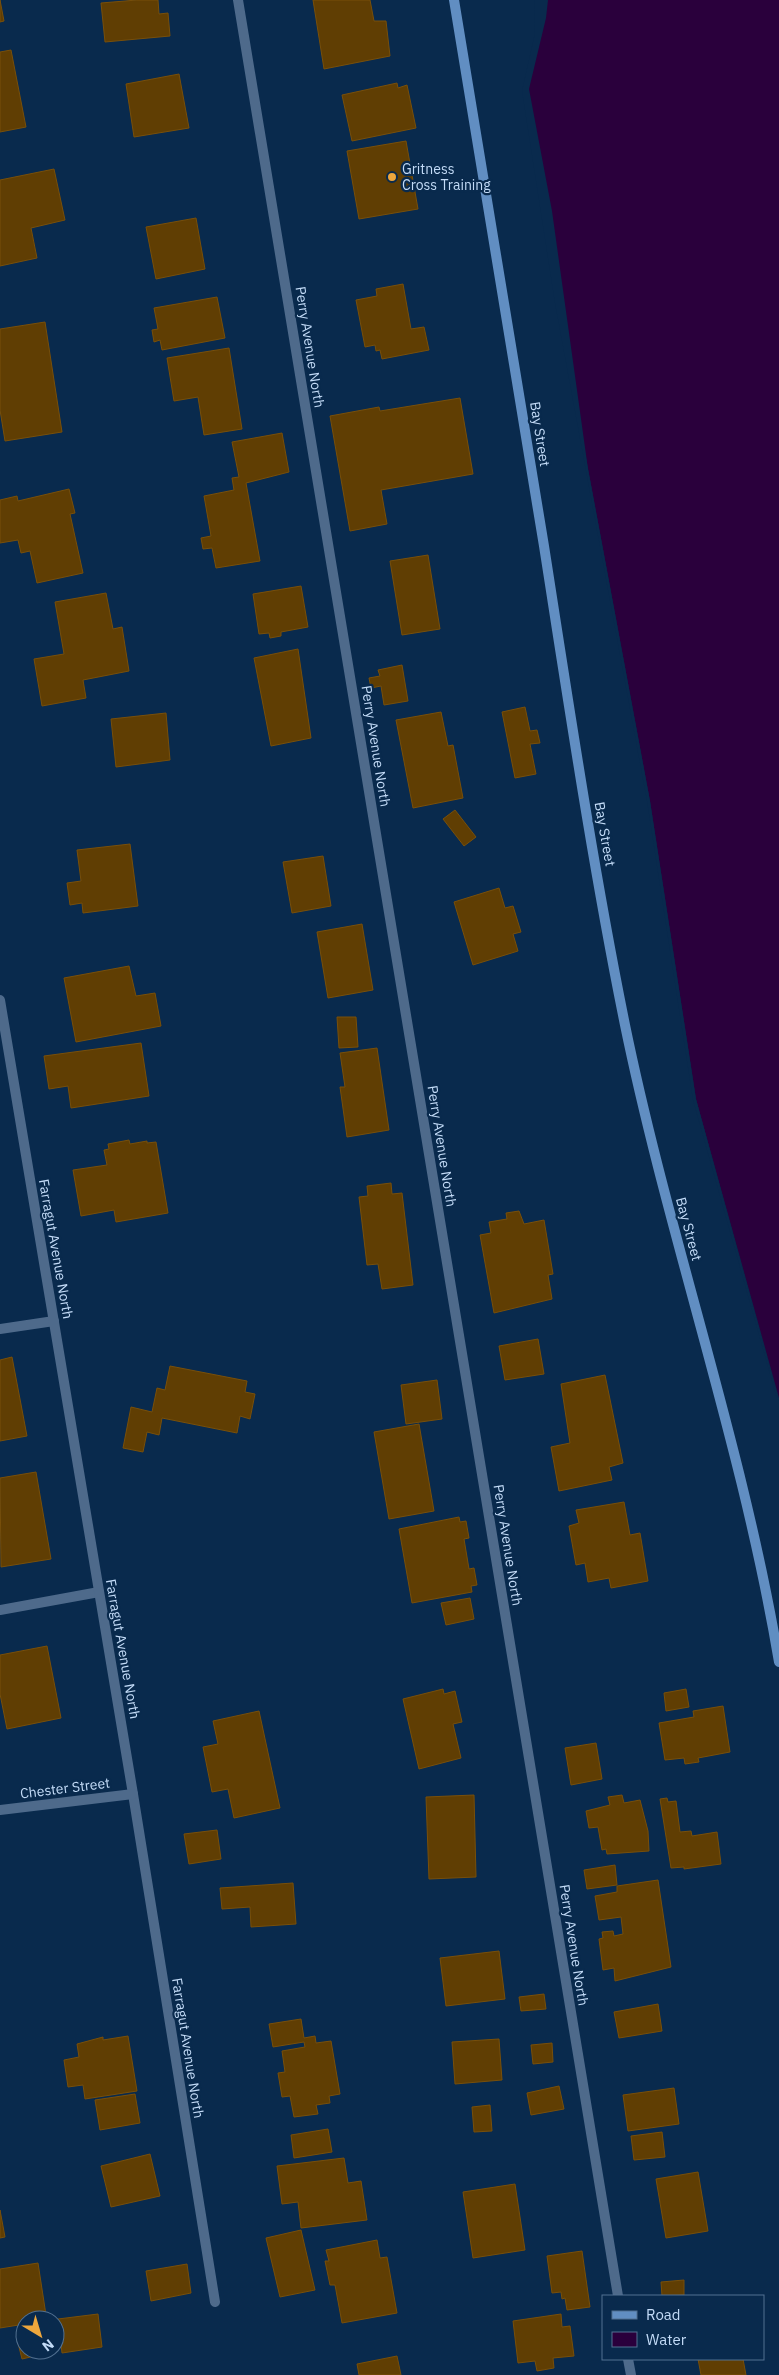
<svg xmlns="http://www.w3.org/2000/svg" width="779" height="2375" font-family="'IBM Plex Sans',sans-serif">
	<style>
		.water { fill: #2a003c }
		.pier { fill: #092a4d }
		.building { fill: #603e03; stroke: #784f0a }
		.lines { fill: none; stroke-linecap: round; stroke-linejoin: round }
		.lane { stroke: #4e6a8b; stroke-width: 10 }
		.street { stroke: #4e6a8b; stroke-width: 10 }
		.secondary { stroke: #618ec2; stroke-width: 10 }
		.poi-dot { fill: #eea73d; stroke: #092a4d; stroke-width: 2 }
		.labels { text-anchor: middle; stroke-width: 4.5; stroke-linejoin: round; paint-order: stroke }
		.poi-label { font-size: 14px; fill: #c3dbf7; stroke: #092a4d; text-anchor: start }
		.street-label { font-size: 14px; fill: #c3dbf7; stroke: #092a4d }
	</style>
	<rect width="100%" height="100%" fill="#092a4d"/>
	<polygon class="water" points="537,0 779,0 779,1398 696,1099 650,801 557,302 525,91 538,33"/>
	<polygon class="pier" points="534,0 548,0 546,18 529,89 552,211 588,469 650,801 696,1099 779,1401 777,1399 693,1100 647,801 555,303 522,91 535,33"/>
	<g class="building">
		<polygon points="0,0 4,21 0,22"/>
		<polygon points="137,0 158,0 159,14 168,13 170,36 105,42 101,3"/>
		<polygon points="313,0 370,0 374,21 386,21 390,56 324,69"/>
		<polygon points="11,50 26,127 0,132 0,52"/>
		<polygon points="179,74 189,128 134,137 126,84"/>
		<polygon points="397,83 398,88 407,85 416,128 352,141 342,95"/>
		<polygon points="406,141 418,209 359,219 347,151"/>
		<polygon points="54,169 65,220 31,228 37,258 0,266 0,180"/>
		<polygon points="196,218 205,269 156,279 146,227"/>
		<polygon points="403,284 411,329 424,327 429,350 382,359 380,350 376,351 375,345 365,347 356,300 377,296 376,289"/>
		<polygon points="217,297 225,338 162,350 160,340 154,342 152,330 158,329 154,308"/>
		<polygon points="45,322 62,432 5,441 0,410 0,329"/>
		<polygon points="229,348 242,429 204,435 198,397 174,401 167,358"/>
		<polygon points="460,398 473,474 381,490 387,524 350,531 330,416 379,407 380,411"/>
		<polygon points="282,433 289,472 246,483 260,561 216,568 212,548 203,549 201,538 211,536 204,496 234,490 232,478 239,477 232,442"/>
		<polygon points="69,489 75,513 70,514 83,573 37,583 30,551 21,553 18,540 0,543 0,500 17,496 18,501"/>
		<polygon points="428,555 440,629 402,635 390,561"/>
		<polygon points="301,586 308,627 281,632 281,636 270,638 269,633 259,634 253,594"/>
		<polygon points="106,593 113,629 122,627 129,671 83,680 86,698 42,706 34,659 64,654 55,602"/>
		<polygon points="298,649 311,738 271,746 254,658"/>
		<polygon points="402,665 408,701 384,705 381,686 371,688 369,678 380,676 378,670"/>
		<polygon points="525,707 530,731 537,730 540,743 530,744 536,774 515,778 502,712"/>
		<polygon points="441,712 448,746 453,745 463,798 413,808 396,720"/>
		<polygon points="166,713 170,760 116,767 111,719"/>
		<polygon points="455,810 476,837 464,846 443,819"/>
		<polygon points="130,844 138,906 83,913 82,903 70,905 67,883 81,881 77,850"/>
		<polygon points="323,856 331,906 292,913 283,862"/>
		<polygon points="499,888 505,908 513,906 521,932 513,934 518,951 473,965 454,902"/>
		<polygon points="362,924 373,990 328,998 317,932"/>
		<polygon points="129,966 136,996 155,993 161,1026 76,1042 64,978"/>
		<polygon points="337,1017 356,1017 358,1047 339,1048"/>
		<polygon points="141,1043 149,1096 71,1108 68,1086 49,1089 44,1056"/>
		<polygon points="377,1048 389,1130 347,1137 340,1087 345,1087 340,1053"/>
		<polygon points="129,1140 130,1144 147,1141 147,1143 156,1142 168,1213 116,1222 114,1210 81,1216 73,1170 107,1165 104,1150 109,1149 108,1144"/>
		<polygon points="391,1183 392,1194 402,1193 413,1285 382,1289 378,1264 367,1265 359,1197 368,1196 367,1186"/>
		<polygon points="519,1211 524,1224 544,1220 553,1274 548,1275 552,1299 494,1313 480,1235 491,1233 489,1222 507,1219 506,1213"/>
		<polygon points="538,1339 544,1374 505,1380 499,1346"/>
		<polygon points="12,1357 27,1436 0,1441 0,1360"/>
		<polygon points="170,1366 247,1381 245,1392 255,1394 250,1419 240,1416 237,1433 162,1418 159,1435 147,1432 143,1452 123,1448 131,1407 152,1412 157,1388 165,1390"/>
		<polygon points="605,1375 623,1463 609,1467 612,1480 559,1491 551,1447 570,1443 561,1384"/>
		<polygon points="437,1380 442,1419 406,1424 401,1385"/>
		<polygon points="419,1424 434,1511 389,1519 374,1432"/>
		<polygon points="36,1472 51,1559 1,1567 0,1478"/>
		<polygon points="624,1502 630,1535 640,1533 648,1581 611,1588 609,1578 588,1582 585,1563 576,1565 569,1526 579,1523 576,1510"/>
		<polygon points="459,1517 460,1522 466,1521 469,1538 464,1539 469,1569 474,1568 477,1585 471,1586 472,1592 412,1603 399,1529"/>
		<polygon points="470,1598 474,1619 446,1625 441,1603"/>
		<polygon points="47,1646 61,1718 7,1729 0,1694 0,1655"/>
		<polygon points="443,1689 444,1694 455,1691 462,1722 453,1724 461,1758 419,1769 403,1699"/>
		<polygon points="686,1689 689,1707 666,1711 664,1693"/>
		<polygon points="723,1706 730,1752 698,1758 699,1762 685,1764 684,1758 665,1760 659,1723 694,1717 693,1711"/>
		<polygon points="259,1711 280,1808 234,1818 228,1789 212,1792 203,1747 218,1744 213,1721"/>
		<polygon points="596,1743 602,1779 571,1785 565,1748"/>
		<polygon points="474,1795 476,1877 429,1879 426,1797"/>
		<polygon points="622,1795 624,1803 640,1800 648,1831 649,1851 607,1854 606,1849 602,1850 598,1827 589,1828 586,1811 610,1805 608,1797"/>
		<polygon points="667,1798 668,1802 676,1801 680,1832 691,1831 692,1836 717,1832 721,1864 684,1869 684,1867 671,1868 660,1799"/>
		<polygon points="217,1830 221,1859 189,1864 184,1834"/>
		<polygon points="615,1865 617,1885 587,1889 584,1870"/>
		<polygon points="658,1880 671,1967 615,1981 614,1968 603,1970 599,1939 603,1938 602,1932 613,1931 614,1936 623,1934 621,1917 599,1920 595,1896 617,1892 617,1886"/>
		<polygon points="293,1883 296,1924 251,1927 250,1907 222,1909 220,1888"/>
		<polygon points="499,1951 505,1999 446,2006 440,1958"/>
		<polygon points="544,1994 546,2009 521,2011 519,1997"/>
		<polygon points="658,2004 662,2031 619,2038 614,2012"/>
		<polygon points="301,2019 304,2038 315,2036 316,2043 331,2041 340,2094 329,2096 330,2103 316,2105 318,2114 294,2117 290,2096 282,2097 278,2073 285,2072 282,2051 305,2047 304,2042 273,2047 269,2024"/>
		<polygon points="128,2036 137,2091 85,2099 83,2085 68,2087 64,2060 79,2057 77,2044 103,2037 103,2040"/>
		<polygon points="499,2039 502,2080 455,2084 452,2042"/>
		<polygon points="552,2043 553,2062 533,2064 531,2045"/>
		<polygon points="559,2086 564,2109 531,2115 527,2093"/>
		<polygon points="674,2088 679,2124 628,2131 623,2095"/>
		<polygon points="135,2094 140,2123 100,2130 95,2100"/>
		<polygon points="490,2105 492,2131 474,2132 472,2107"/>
		<polygon points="328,2129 332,2152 294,2158 291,2135"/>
		<polygon points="662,2132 665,2157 634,2160 631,2136"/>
		<polygon points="150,2154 160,2196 111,2207 101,2166"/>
		<polygon points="344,2158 348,2183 361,2181 367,2220 301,2228 298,2202 282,2204 277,2166"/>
		<polygon points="698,2172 708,2231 666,2238 656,2179"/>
		<polygon points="515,2184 525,2250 473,2258 463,2192"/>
		<polygon points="0,2210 5,2237 0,2238"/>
		<polygon points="301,2230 315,2290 280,2297 266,2238"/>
		<polygon points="377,2240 380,2258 387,2257 397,2313 342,2323 335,2285 330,2285 325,2261 329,2261 326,2250"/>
		<polygon points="582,2251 590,2307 567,2310 565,2298 562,2299 561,2292 552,2293 547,2256"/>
		<polygon points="38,2263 46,2315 33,2318 33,2320 25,2320 25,2324 0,2328 0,2269"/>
		<polygon points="187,2264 191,2293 151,2301 146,2271"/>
		<polygon points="684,2280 684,2295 662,2296 661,2282"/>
		<polygon points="98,2314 102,2347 62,2353 58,2319"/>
		<polygon points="561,2314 562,2327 570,2326 574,2356 553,2358 554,2368 537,2371 535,2361 518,2363 513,2321"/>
		<polygon points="25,2342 25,2350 33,2350 35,2356 22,2359 18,2343"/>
		<polygon points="397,2356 401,2375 359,2375 357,2364"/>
		<polygon points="698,2359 743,2359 746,2375 701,2375"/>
	</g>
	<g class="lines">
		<g class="lane">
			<polyline points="0,1329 54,1321"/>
			<polyline points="0,1610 99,1592"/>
		</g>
		<g class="street">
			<polyline points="238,0 618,2296"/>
			<polyline points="0,1000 133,1794 215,2302"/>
			<polyline points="0,1810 133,1794"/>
			<polyline points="628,2359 631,2375"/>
		</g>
		<path class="secondary" d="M 454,0 C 485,182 515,364 544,546 C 569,706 593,867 625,1025 C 669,1239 743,1446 779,1662"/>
	</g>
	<circle class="poi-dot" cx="392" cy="177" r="5"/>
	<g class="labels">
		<g class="poi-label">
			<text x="402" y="174">Gritness<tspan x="402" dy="16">Cross Training</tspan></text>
		</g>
		<g class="street-label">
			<text transform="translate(310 347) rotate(81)" y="5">Perry Avenue North</text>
			<text transform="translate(540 434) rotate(81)" y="5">Bay Street</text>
			<text transform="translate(376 746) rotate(81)" y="5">Perry Avenue North</text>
			<text transform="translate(605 834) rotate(80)" y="5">Bay Street</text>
			<text transform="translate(442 1146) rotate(81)" y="5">Perry Avenue North</text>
			<text transform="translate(689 1229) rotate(75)" y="5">Bay Street</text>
			<text transform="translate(56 1249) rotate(80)" y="5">Farragut Avenue North</text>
			<text transform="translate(508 1545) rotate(81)" y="5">Perry Avenue North</text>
			<text transform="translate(123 1649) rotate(80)" y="5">Farragut Avenue North</text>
			<text transform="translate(65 1788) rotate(-7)" y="5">Chester Street</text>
			<text transform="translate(574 1945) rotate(81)" y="5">Perry Avenue North</text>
			<text transform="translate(188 2048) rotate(81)" y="5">Farragut Avenue North</text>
		</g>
	</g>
	<rect x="602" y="2295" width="162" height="65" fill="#092a4d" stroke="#537191"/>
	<rect x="612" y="2311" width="25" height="8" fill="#618ec2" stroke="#537191"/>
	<text x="646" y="2320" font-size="15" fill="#c3dbf7">Road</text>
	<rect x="612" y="2332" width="25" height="15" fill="#2a003c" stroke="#537191"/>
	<text x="646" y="2345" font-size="15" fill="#c3dbf7">Water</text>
	<g transform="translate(40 2335) rotate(142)"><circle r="24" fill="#092a4d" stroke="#537191"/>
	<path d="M0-4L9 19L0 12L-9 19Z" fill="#eea73d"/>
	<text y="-8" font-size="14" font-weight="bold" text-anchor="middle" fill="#c3dbf7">N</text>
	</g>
</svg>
